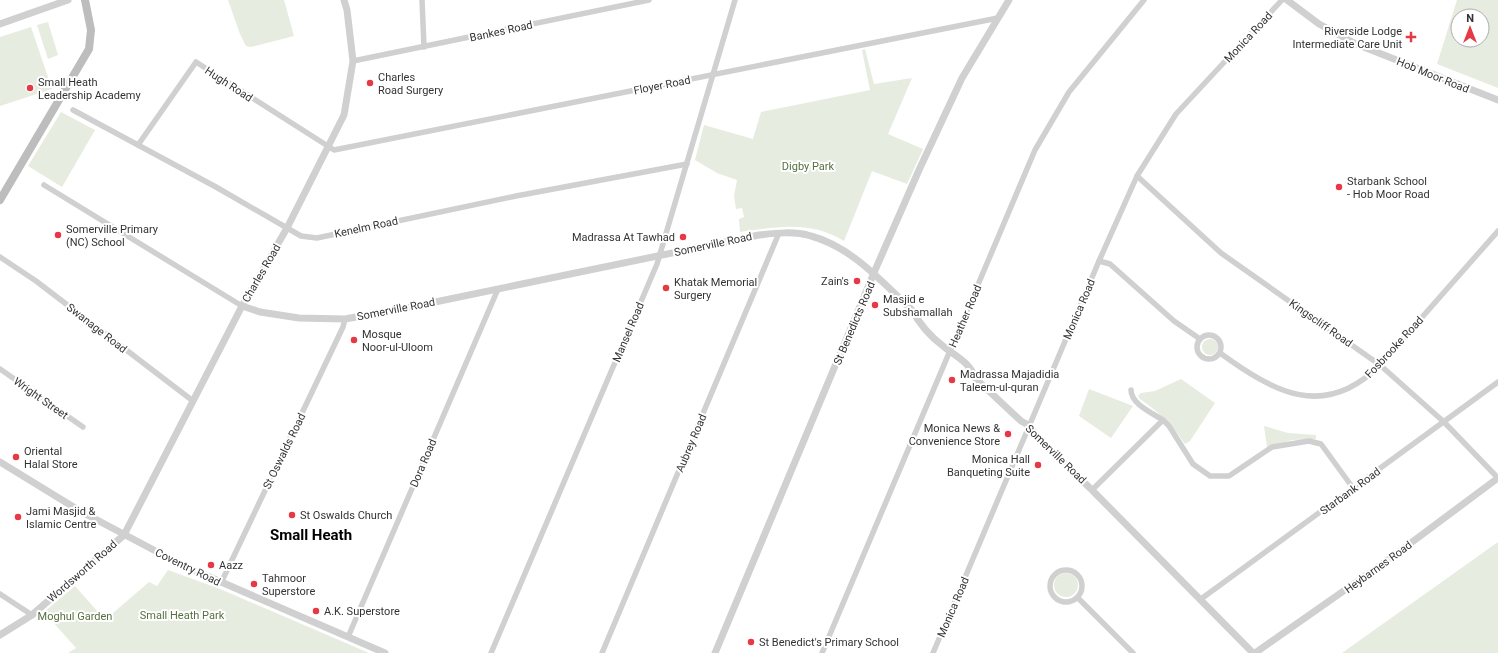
<svg xmlns="http://www.w3.org/2000/svg" width="1498" height="653" font-family="Roboto,sans-serif">
	<style>
		.green { fill: #e6ecdf; fill-rule: evenodd }
		.lines { fill: none; stroke-linecap: round; stroke-linejoin: round }
		.minor { stroke: #d0d0d0; stroke-width: 5.5 }
		.tertiary { stroke: #d0d0d0; stroke-width: 7 }
		.secondary { stroke: #bdbdbd; stroke-width: 8 }
		.poi-dot { fill: #e63946; stroke: #fff; stroke-width: 1.5 }
		.labels { text-anchor: middle; stroke-width: 4; stroke-linejoin: round; paint-order: stroke }
		.street-label { font-size: 11px; fill: #333; stroke: #fff }
		.poi-label { font-size: 11px; fill: #333; stroke: #fff; text-anchor: start }
		.park-label { font-size: 11px; fill: #56703f; stroke: #fff }
		.district-label { font-size: 15px; font-weight: bold; fill: #000; stroke: #fff }
	</style>
	<rect width="100%" height="100%" fill="#fff"/>
	<g class="green">
		<polygon points="228,0 284,0 294,36 251,47 246,46 240,34"/>
		<path d="M 1457,0 L 1498,0 L 1498,88 L 1437,64 ZM 1458,16 L 1482,16 L 1482,40 L 1458,40 Z"/>
		<polygon points="48,22 58,55 48,59 37,25"/>
		<polygon points="31,27 52,89 0,106 0,37"/>
		<path d="M 865,49 L 874,84 L 912,78 L 888,134 L 923,149 L 907,184 L 872,171 L 844,241 C 811,220 776,227 740,232 L 739,219 L 744,217 L 742,208 L 736,209 L 734,196 L 737,180 L 717,173 L 695,160 L 704,125 L 753,139 L 761,112 L 870,90 L 862,50 Z"/>
		<polygon points="61,112 95,130 62,187 28,166"/>
		<circle cx="1210" cy="347" r="8"/>
		<path d="M 1181,379 L 1215,403 L 1190,441 L 1185,444 C 1170,422 1161,414 1140,399 L 1138,396 L 1141,393 L 1155,391 Z"/>
		<polygon points="1089,389 1133,406 1111,438 1079,416"/>
		<polygon points="1264,426 1288,433 1316,435 1316,439 1292,440 1267,447"/>
		<polygon points="1498,542 1498,653 1342,653"/>
		<polygon points="168,570 220,589 369,653 68,653 76,648 44,612 75,586 105,620 149,582 157,586"/>
		<circle cx="1066" cy="585" r="12"/>
	</g>
	<g class="lines">
		<g class="minor">
			<polyline points="422,0 424,47"/>
			<polyline points="353,61 649,0"/>
			<polyline points="73,110 216,187 301,236 317,238 516,196 687,164"/>
			<polyline points="138,145 196,62 334,150 998,18"/>
			<polyline points="1137,176 1221,253 1380,365 1444,422 1498,478"/>
			<polyline points="44,185 242,306"/>
			<polyline points="0,257 36,281 193,401"/>
			<polyline points="1099,261 1110,264 1174,321 1200,339"/>
			<circle cx="1209" cy="347" r="12"/>
			<path d="M 1220,353 C 1274,392 1324,421 1380,365 L 1498,231"/>
			<polyline points="0,369 83,427"/>
			<path d="M 1131,390 C 1131,404 1152,413 1163,420"/>
			<polyline points="1092,490 1163,420 1169,426 1193,464 1210,476 1229,476 1272,447 1309,441 1321,444 1353,488"/>
			<circle cx="1066" cy="586" r="16"/>
			<polyline points="221,583 343,327 345,319"/>
			<polyline points="0,594 32,615"/>
			<polyline points="1078,598 1133,653"/>
			<polyline points="1201,599 1498,382"/>
			<polyline points="348,637 498,289"/>
			<polyline points="491,653 657,264 735,0"/>
			<polyline points="602,653 779,233"/>
			<polyline points="822,653 1035,150 1069,92 1144,0"/>
			<polyline points="933,653 1099,261 1137,176 1176,114 1282,0"/>
		</g>
		<g class="tertiary">
			<polyline points="1287,0 1319,24 1356,44 1498,100"/>
			<polyline points="0,24 68,0"/>
			<path d="M 242,306 L 260,312 L 299,318 L 345,319 L 411,307 L 759,235 C 776,233 794,231 811,236 C 852,247 883,283 912,310 C 919,323 931,337 943,346 C 955,356 970,362 975,378 L 1021,421 L 1030,426 L 1036,436 L 1092,490 L 1253,653"/>
			<polyline points="0,462 80,511 182,565 385,653"/>
			<polyline points="0,635 32,615 124,535 242,306 287,228 344,115 353,61 347,10 344,0"/>
			<polyline points="715,653 876,268 919,170 962,78 1009,0"/>
			<polyline points="1255,653 1392,557 1498,478"/>
		</g>
		<polyline class="secondary" points="0,200 89,49 91,30 85,0"/>
	</g>
	<g class="poi-dot">
		<path d="M1409 31h4v4h4v4h-4v4h-4v-4h-4v-4h4z"/>
		<circle cx="370" cy="83" r="4"/>
		<circle cx="30" cy="88" r="4"/>
		<circle cx="1339" cy="187" r="4"/>
		<circle cx="58" cy="235" r="4"/>
		<circle cx="683" cy="237" r="4"/>
		<circle cx="857" cy="281" r="4"/>
		<circle cx="666" cy="288" r="4"/>
		<circle cx="875" cy="305" r="4"/>
		<circle cx="354" cy="340" r="4"/>
		<circle cx="952" cy="380" r="4"/>
		<circle cx="1008" cy="434" r="4"/>
		<circle cx="16" cy="457" r="4"/>
		<circle cx="1038" cy="465" r="4"/>
		<circle cx="292" cy="515" r="4"/>
		<circle cx="18" cy="517" r="4"/>
		<circle cx="211" cy="565" r="4"/>
		<circle cx="254" cy="584" r="4"/>
		<circle cx="316" cy="611" r="4"/>
		<circle cx="751" cy="642" r="4"/>
	</g>
	<g class="labels">
		<g class="street-label">
			<text transform="translate(501 31) rotate(-12)" y="4">Bankes Road</text>
			<text transform="translate(1248 37) rotate(-47)" y="4">Monica Road</text>
			<text transform="translate(1433 75) rotate(22)" y="4">Hob Moor Road</text>
			<text transform="translate(229 84) rotate(33)" y="4">Hugh Road</text>
			<text transform="translate(662 85) rotate(-11)" y="4">Floyer Road</text>
			<text transform="translate(366 227) rotate(-12)" y="4">Kenelm Road</text>
			<text transform="translate(713 244) rotate(-12)" y="4">Somerville Road</text>
			<text transform="translate(261 273) rotate(-60)" y="4">Charles Road</text>
			<text transform="translate(396 309) rotate(-11)" y="4">Somerville Road</text>
			<text transform="translate(1079 309) rotate(-67)" y="4">Monica Road</text>
			<text transform="translate(965 316) rotate(-67)" y="4">Heather Road</text>
			<text transform="translate(854 323) rotate(-67)" y="4">St Benedicts Road</text>
			<text transform="translate(1321 323) rotate(35)" y="4">Kingscliff Road</text>
			<text transform="translate(97 328) rotate(38)" y="4">Swanage Road</text>
			<text transform="translate(628 332) rotate(-67)" y="4">Mansel Road</text>
			<text transform="translate(1394 347) rotate(-47)" y="4">Fosbrooke Road</text>
			<text transform="translate(41 398) rotate(35)" y="4">Wright Street</text>
			<text transform="translate(691 443) rotate(-67)" y="4">Aubrey Road</text>
			<text transform="translate(284 451) rotate(-64)" y="4">St Oswalds Road</text>
			<text transform="translate(1056 454) rotate(44)" y="4">Somerville Road</text>
			<text transform="translate(423 463) rotate(-67)" y="4">Dora Road</text>
			<text transform="translate(1350 491) rotate(-36)" y="4">Starbank Road</text>
			<text transform="translate(188 567) rotate(26)" y="4">Coventry Road</text>
			<text transform="translate(1378 567) rotate(-36)" y="4">Heybarnes Road</text>
			<text transform="translate(82 571) rotate(-41)" y="4">Wordsworth Road</text>
			<text transform="translate(953 607) rotate(-67)" y="4">Monica Road</text>
		</g>
		<g class="poi-label">
			<text x="1402" y="35" text-anchor="end">Riverside Lodge<tspan x="1402" dy="13">Intermediate Care Unit</tspan></text>
			<text x="378" y="81">Charles<tspan x="378" dy="13">Road Surgery</tspan></text>
			<text x="38" y="86">Small Heath<tspan x="38" dy="13">Leadership Academy</tspan></text>
			<text x="1347" y="185">Starbank School<tspan x="1347" dy="13">- Hob Moor Road</tspan></text>
			<text x="66" y="233">Somerville Primary<tspan x="66" dy="13">(NC) School</tspan></text>
			<text x="675" y="241" text-anchor="end">Madrassa At Tawhad</text>
			<text x="849" y="285" text-anchor="end">Zain's</text>
			<text x="674" y="286">Khatak Memorial<tspan x="674" dy="13">Surgery</tspan></text>
			<text x="883" y="303">Masjid e<tspan x="883" dy="13">Subshamallah</tspan></text>
			<text x="362" y="338">Mosque<tspan x="362" dy="13">Noor-ul-Uloom</tspan></text>
			<text x="960" y="378">Madrassa Majadidia<tspan x="960" dy="13">Taleem-ul-quran</tspan></text>
			<text x="1000" y="432" text-anchor="end">Monica News &amp;<tspan x="1000" dy="13">Convenience Store</tspan></text>
			<text x="24" y="455">Oriental<tspan x="24" dy="13">Halal Store</tspan></text>
			<text x="1030" y="463" text-anchor="end">Monica Hall<tspan x="1030" dy="13">Banqueting Suite</tspan></text>
			<text x="26" y="515">Jami Masjid &amp;<tspan x="26" dy="13">Islamic Centre</tspan></text>
			<text x="300" y="519">St Oswalds Church</text>
			<text x="219" y="569">Aazz</text>
			<text x="262" y="582">Tahmoor<tspan x="262" dy="13">Superstore</tspan></text>
			<text x="324" y="615">A.K. Superstore</text>
			<text x="759" y="646">St Benedict's Primary School</text>
		</g>
		<g class="park-label">
			<text x="808" y="170">Digby Park</text>
			<text x="182" y="619">Small Heath Park</text>
			<text x="75" y="620">Moghul Garden</text>
		</g>
		<g class="district-label">
			<text x="311" y="540">Small Heath</text>
		</g>
	</g>
	<g transform="translate(1470 28)"><circle r="19" fill="#ffffff" stroke="#adadad"/>
	<path d="M0-3L7 15L0 10L-7 15Z" fill="#e63946"/>
	<text y="-6" font-size="11" font-weight="bold" text-anchor="middle" fill="#333333">N</text>
	</g>
</svg>
